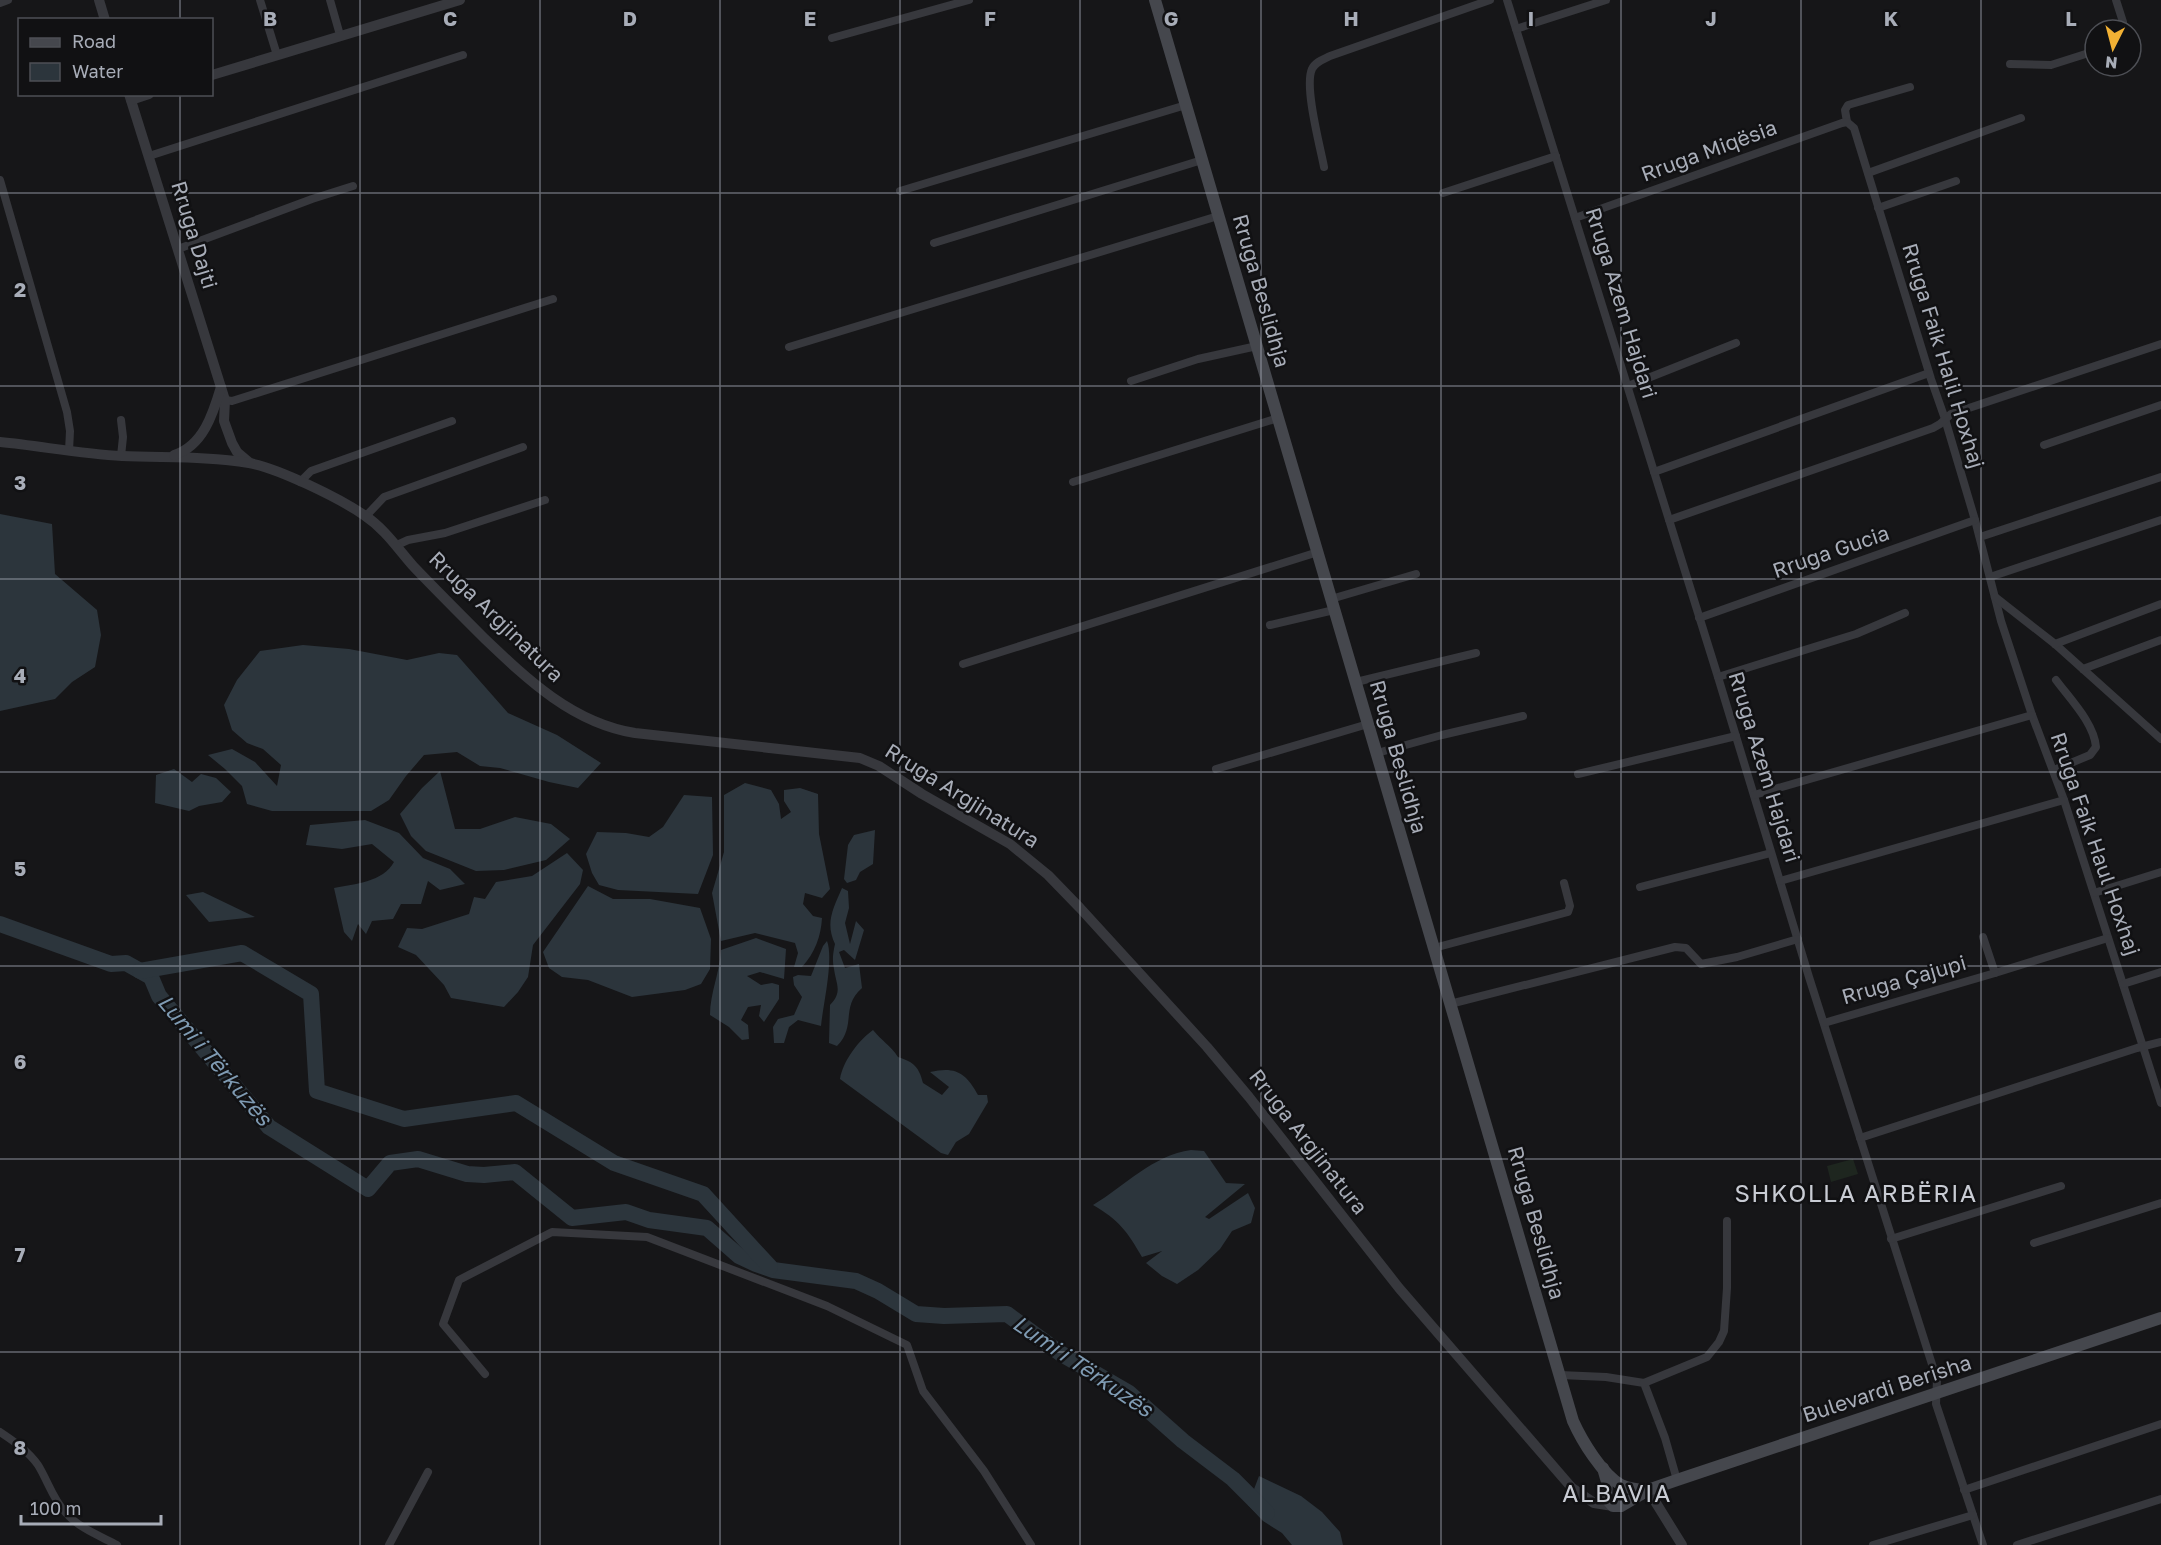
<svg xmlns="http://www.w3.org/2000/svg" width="2161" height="1545" font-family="'Golos Text',sans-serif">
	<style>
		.green { fill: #1e261f }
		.water { fill: #2c353c }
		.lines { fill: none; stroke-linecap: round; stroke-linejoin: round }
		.river { stroke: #2c353c; stroke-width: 16 }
		.minor { stroke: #37383d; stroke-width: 8 }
		.tertiary { stroke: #37383d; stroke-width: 10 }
		.secondary { stroke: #45474d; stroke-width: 12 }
		.grid { fill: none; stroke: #a8adb8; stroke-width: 1.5; stroke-opacity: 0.55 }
		.labels { text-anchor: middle; stroke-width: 5; stroke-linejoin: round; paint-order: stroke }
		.street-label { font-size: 21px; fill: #a8adb8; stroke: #111113 }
		.water-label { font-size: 22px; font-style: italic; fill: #7f9bb3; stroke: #111113 }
		.quarter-label { font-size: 24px; letter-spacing: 1.5px; fill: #c9ccd4; stroke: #111113 }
		.grid-label { font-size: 20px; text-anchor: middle; font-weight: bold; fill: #a8adb8; stroke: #111113; stroke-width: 5; stroke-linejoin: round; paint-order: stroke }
	</style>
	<rect width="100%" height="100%" fill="#161618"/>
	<polygon class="green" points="1853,1159 1858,1174 1831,1182 1827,1166"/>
	<g class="water">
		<polygon points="0,514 52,524 55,574 97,610 101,635 95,667 72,682 55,699 0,711"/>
		<polygon points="303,645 349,649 407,660 439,653 457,655 508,713 557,735 601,763 578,788 549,782 500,768 480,766 457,752 424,755 406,776 389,800 371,811 272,811 247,804 242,786 225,769 208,755 232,749 255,762 277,786 281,765 263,749 247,743 232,730 224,705 237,680 260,651"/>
		<polygon points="174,769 192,782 201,774 216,778 231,792 222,802 199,806 189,811 155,803 156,775"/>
		<polygon points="440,771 455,829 480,829 515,817 551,824 570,839 546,860 504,870 476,871 426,851 411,836 400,814 422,788"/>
		<path d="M 745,783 L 771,790 L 779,804 L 781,819 L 791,812 L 784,801 L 784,790 L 800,788 L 818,794 L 819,834 L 830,889 L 822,898 L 805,893 L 803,904 L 813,916 L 822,918 C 821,936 815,953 802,967 L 794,967 L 798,953 L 795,943 L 755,933 L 721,941 L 712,893 L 724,852 L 724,795 Z"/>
		<polygon points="684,795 712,797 713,855 698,894 618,890 599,885 592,873 586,854 597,832 626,833 649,837 663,827"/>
		<path d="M 365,820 L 399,833 L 423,858 L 450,869 L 465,884 L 440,890 L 428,881 L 421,904 L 401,904 L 393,919 L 372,921 L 366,934 L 358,924 L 352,941 L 344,932 L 334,888 C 355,884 383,882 394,862 L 372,844 L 342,849 L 306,845 L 310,825 Z"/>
		<polygon points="875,830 873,864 860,872 856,880 847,883 844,879 848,845 854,835"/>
		<polygon points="567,853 583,870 580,884 533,945 528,977 518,992 504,1007 451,998 444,985 416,955 398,947 407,928 422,929 469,914 474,897 485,899 496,882 532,876"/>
		<polygon points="588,886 613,899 650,899 700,908 711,939 710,969 701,984 685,990 632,997 588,980 562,977 549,968 543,952"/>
		<path d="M 842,888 L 848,891 L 849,908 L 845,923 L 850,944 L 856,921 L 864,930 L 855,960 L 844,950 L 839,952 L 845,968 L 859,964 L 862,988 C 840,1007 857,1026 837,1046 L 829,1043 L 830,1005 C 843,992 836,984 834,969 C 832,960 833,953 835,944 C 825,923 833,909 842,888 Z"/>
		<polygon points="203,892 255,917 209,922 186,895"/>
		<path d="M 756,938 L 786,949 L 784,979 L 760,972 L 747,976 L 761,985 L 772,983 L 779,985 L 779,999 L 764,1022 L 759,1016 L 761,1005 L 748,1007 L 741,1020 L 748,1025 L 749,1039 L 742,1040 L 729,1027 L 710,1015 C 710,993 720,972 721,950 Z"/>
		<path d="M 827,941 C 834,959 823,1005 821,1026 L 798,1020 L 789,1027 L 784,1043 L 774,1043 L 773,1027 L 778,1019 L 794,1015 L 802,997 L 794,985 L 793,977 L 798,975 L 811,976 L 823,946 Z"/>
		<path d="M 873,1030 C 881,1040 891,1046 898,1057 C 914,1062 919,1067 923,1083 L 942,1095 L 949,1087 L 930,1072 C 956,1066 966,1073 978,1095 L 987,1095 L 988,1102 L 969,1134 L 956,1142 L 948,1155 L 941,1153 L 840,1079 C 843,1061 858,1041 873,1030 Z"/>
		<path d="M 1191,1150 L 1204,1151 L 1226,1183 L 1245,1184 L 1205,1217 L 1209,1219 L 1248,1193 L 1255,1208 L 1251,1223 L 1232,1231 L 1220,1249 L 1198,1270 L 1177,1284 L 1162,1276 L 1146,1263 L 1162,1251 L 1142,1257 C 1127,1231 1119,1220 1093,1205 C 1125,1186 1153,1155 1191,1150 Z"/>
		<polygon points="1259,1476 1301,1496 1322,1512 1340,1532 1343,1545 1292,1545 1282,1533 1263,1521 1248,1505"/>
	</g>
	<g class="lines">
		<g class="river">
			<polyline points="0,924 111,964 126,963 151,977 159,996 269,1127 368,1189 390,1163 418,1159 467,1174 484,1175 515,1172 572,1218 626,1212 649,1220 707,1228 739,1256 756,1264 773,1270 856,1281 878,1291 916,1314 944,1316 1007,1314 1060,1353 1129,1393 1183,1441 1233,1479 1267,1513"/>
			<polyline points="140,971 242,953 311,994 317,1091 404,1119 516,1103 614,1163 703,1194 770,1267"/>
		</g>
		<g class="minor">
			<polyline points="260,0 277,55"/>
			<polyline points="330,0 340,35"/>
			<polyline points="1507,0 1718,677 1809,977 1937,1380 1936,1404 1983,1545"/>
			<polyline points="2116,0 2123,22 2123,30"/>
			<polyline points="0,3 8,0"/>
			<polyline points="1516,29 1606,0"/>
			<polyline points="832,38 969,0"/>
			<polyline points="2010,64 2051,65 2095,51"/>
			<polyline points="1847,122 1845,110 1848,105 1910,87"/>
			<polyline points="149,156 463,55"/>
			<path d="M 1324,167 C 1320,146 1304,86 1312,69 C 1315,62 1324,59 1330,56 L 1490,0"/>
			<polyline points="1868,173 2021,118"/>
			<polyline points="0,180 67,412 70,431 69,451"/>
			<polyline points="900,191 1186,105"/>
			<polyline points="1443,193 1556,156"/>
			<polyline points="1878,208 1956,181"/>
			<polyline points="1575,218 1842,123 1847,122 1854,128 1931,379 1945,419 1975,520 2001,621 2032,715 2064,800 2161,1103"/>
			<polyline points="934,243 1202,160"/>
			<polyline points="178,249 312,199 353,186"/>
			<polyline points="789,347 1218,216"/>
			<polyline points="1131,381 1198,359 1257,346"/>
			<polyline points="1628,386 1736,343"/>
			<polyline points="225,400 232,401 553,299"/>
			<polyline points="121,420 123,437 121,456"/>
			<polyline points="2044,445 2161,405"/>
			<polyline points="1654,472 1929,373"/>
			<polyline points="300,482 311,471 452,421"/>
			<polyline points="1073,482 1278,418"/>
			<polyline points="366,516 384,497 523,447"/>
			<polyline points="1669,520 1933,428 1940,424 1951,414 2161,344"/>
			<polyline points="1980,537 2161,477"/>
			<polyline points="397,545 408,540 445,533 545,500"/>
			<polyline points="1990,577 2161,520"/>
			<polyline points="1995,597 2055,644 2161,739"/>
			<polyline points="1331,599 1416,574"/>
			<polyline points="1699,618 1975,520"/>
			<polyline points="1270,625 1334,610"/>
			<polyline points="2055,644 2161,604"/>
			<polyline points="963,664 1318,552"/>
			<polyline points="2083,669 2161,640"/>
			<polyline points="1718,677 1856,634 1905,613"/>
			<polyline points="1356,682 1476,653"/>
			<polyline points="1377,753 1442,735 1523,716"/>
			<polyline points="1216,769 1368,724"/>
			<path d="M 2054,770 L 2090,755 L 2096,747 C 2094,723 2070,699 2056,680"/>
			<polyline points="1578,774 1736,736"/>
			<polyline points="1754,795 2032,715"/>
			<polyline points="1780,881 2064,800"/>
			<polyline points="1640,887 1771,853"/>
			<polyline points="2094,893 2161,872"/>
			<polyline points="1983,937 1995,973 2108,938"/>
			<polyline points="1434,948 1568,912 1570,906 1564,883"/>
			<polyline points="2123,984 2161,972"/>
			<polyline points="1450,1004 1675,947 1686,948 1701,964 1737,957 1798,939"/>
			<polyline points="1824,1023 1995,973"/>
			<polyline points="1860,1138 2137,1048 2161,1042"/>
			<polyline points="1891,1239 2061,1186"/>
			<polyline points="2034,1243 2161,1203"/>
			<polyline points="485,1374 443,1324 459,1280 552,1232 647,1237 827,1306 907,1345 923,1391 984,1471 1031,1545"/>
			<polyline points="1560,1375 1606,1377 1644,1383 1665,1438 1677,1480"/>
			<polyline points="1644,1383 1707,1357 1719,1342 1724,1331 1727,1288 1727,1221"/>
			<path d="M 0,1432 C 15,1442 28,1451 38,1465 C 48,1481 53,1500 66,1513 C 79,1528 100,1536 117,1545"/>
			<polyline points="1964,1490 2161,1424"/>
			<polyline points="389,1545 428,1472"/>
			<polyline points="1873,1545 1973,1515"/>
			<polyline points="2017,1545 2161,1499"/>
		</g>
		<g class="tertiary">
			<polyline points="99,0 105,20"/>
			<polyline points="212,75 460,0"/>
			<polyline points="129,94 225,400 224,421 232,443 237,452 250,463"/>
			<polyline points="131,100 149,94"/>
			<path d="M 0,442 C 41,446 81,454 122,456 C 164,458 207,456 249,463 C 278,468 339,498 364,515 C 385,529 398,549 414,567 C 437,591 461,615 484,638 C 528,680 573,723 635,733 L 860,758 L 879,766 L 922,794 L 1010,844 L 1048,875 L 1080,908 L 1207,1047 L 1249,1097 L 1399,1288 L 1572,1488 L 1594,1503 L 1613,1506"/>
			<path d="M 174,455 C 203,446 213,414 221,387"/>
			<polyline points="1648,1490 1682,1545"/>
		</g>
		<g class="secondary">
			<path d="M 1155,0 L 1573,1421 C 1582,1441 1602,1474 1621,1485 C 1630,1489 1639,1490 1648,1490"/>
			<polyline points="1603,1468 1607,1482 1606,1498 1613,1506 1621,1506 1648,1490 1677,1480 2161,1318"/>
		</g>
	</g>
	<path class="grid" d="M 180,0 L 180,20M 360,0 L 360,1545M 540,0 L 540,1545M 720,0 L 720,1545M 900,0 L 900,1545M 1080,0 L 1080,1545M 1261,0 L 1261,1545M 1441,0 L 1441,1545M 1621,0 L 1621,1545M 1801,0 L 1801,1545M 1981,0 L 1981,1545M 180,94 L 180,1545M 0,193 L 2161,193M 0,386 L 2161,386M 0,579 L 2161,579M 0,772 L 2161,772M 0,966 L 2161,966M 0,1159 L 2161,1159M 0,1352 L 2161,1352"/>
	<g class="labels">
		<g class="street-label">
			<text transform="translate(1709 151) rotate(-20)" y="7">Rruga Miqësia</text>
			<text transform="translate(194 235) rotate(73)" y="7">Rruga Dajti</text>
			<text transform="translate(1261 291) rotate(74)" y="7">Rruga Beslidhja</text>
			<text transform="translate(1621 303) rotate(73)" y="7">Rruga Azem Hajdari</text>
			<text transform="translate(1943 356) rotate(73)" y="7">Rruga Faik Halil Hoxhaj</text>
			<text transform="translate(1831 552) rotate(-19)" y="7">Rruga Gucia</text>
			<text transform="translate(496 617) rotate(44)" y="7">Rruga Argjinatura</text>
			<text transform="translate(1398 757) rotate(74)" y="7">Rruga Beslidhja</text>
			<text transform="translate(1764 767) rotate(73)" y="7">Rruga Azem Hajdari</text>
			<text transform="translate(962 796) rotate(32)" y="7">Rruga Argjinatura</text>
			<text transform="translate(2095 844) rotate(71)" y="7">Rruga Faik Haul Hoxhaj</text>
			<text transform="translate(1904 980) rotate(-16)" y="7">Rruga Çajupi</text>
			<text transform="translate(1308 1142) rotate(52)" y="7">Rruga Argjinatura</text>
			<text transform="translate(1536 1223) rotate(74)" y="7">Rruga Beslidhja</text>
			<text transform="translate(1887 1389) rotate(-18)" y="7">Bulevardi Berisha</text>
		</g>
		<g class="water-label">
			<text transform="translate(215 1060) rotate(50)" y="8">Lumi i Tërkuzës</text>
			<text transform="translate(1083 1366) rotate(34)" y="8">Lumi i Tërkuzës</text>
		</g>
		<g class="quarter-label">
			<text x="1856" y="1202">SHKOLLA ARBËRIA</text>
			<text x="1617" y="1502">ALBAVIA</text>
		</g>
	</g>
	<g class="grid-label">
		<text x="270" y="26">B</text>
		<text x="450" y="26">C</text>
		<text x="630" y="26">D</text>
		<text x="810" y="26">E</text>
		<text x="990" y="26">F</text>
		<text x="1171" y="26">G</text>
		<text x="1351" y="26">H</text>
		<text x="1531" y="26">I</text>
		<text x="1711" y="26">J</text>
		<text x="1891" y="26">K</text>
		<text x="2071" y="26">L</text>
		<text x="20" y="297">2</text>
		<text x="20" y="490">3</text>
		<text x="20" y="683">4</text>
		<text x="20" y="876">5</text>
		<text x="20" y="1069">6</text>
		<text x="20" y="1262">7</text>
		<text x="20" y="1455">8</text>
	</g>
	<rect x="18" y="18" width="195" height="78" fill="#111113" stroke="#4d4f55" stroke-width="1.5"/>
	<rect x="30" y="38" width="30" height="9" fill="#45474d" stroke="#4d4f55" stroke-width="1.5"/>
	<text x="72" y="48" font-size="18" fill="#a8adb8">Road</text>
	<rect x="30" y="63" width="30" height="18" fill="#2c353c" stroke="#4d4f55" stroke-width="1.5"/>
	<text x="72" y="78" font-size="18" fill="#a8adb8">Water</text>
	<g transform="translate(2113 48) rotate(186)"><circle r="28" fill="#111113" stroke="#4d4f55" stroke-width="1.5"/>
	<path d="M0-4.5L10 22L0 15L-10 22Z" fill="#f2b134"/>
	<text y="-9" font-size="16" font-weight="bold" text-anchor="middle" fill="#a8adb8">N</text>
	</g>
	<path d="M21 1515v9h140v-9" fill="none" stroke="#a8adb8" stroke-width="3"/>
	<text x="30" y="1515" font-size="18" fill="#a8adb8" stroke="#111113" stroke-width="4.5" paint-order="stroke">100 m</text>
</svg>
